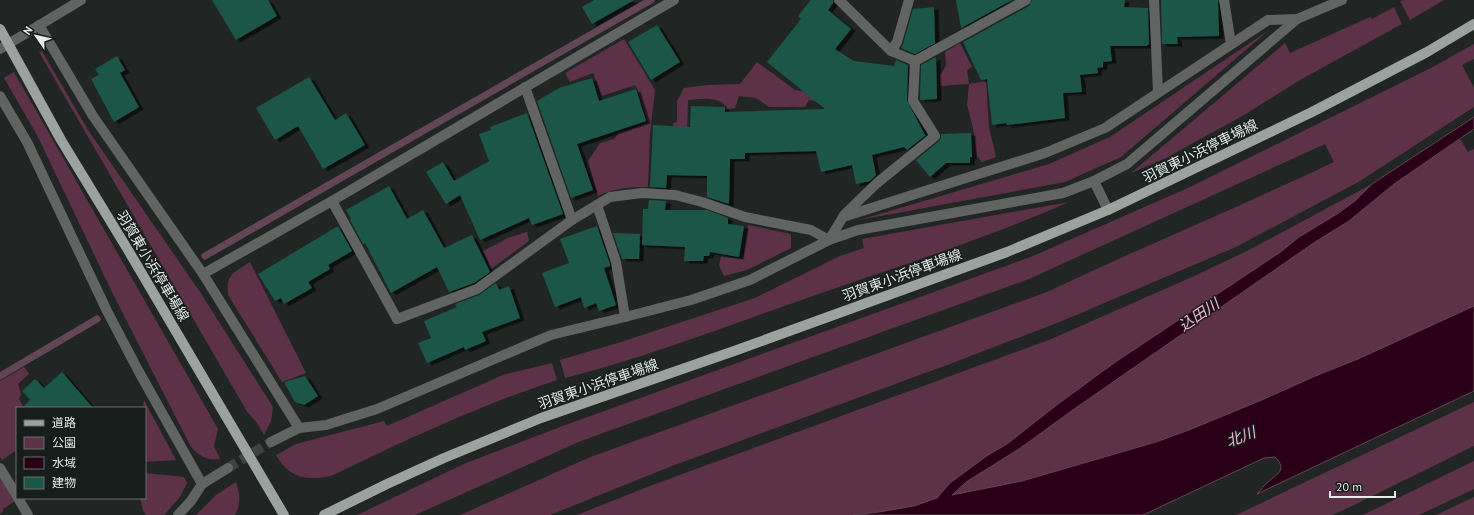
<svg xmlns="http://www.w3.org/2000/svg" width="1474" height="515" font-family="'PT Sans','Noto Sans JP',sans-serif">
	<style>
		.green { fill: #5d3249 }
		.water { fill: #290018; stroke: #624657 }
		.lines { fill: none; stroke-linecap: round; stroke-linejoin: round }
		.stream { stroke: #624657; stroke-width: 7 }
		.building { fill: #1a5749; filter: url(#shadow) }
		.minor-tunnel { stroke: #3f4342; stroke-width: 10; stroke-dasharray: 10 5; stroke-linecap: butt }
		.minor { stroke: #616463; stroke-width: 10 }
		.major { stroke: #9ca2a0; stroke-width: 10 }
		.labels { text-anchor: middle; stroke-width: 3; stroke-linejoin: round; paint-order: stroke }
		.street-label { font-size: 14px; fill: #e6eae9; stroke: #171d1b }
		.water-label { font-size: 15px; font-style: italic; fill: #f8b3d5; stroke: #171d1b }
	</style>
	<defs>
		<filter id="shadow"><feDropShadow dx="4.5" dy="2.5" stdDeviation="0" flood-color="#0009"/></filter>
	</defs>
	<rect width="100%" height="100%" fill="#212624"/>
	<g class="green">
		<polygon points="1403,0 1444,0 1410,20 1400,1"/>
		<polygon points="1394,7 1402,24 1300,80 1244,115 1166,158 1131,173 1285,43 1290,53 1370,17 1372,19"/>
		<polygon points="1269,30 1121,157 1065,182 859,220 1049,164 1110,137"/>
		<path d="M 624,39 L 655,90 L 650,134 L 648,187 C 630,187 614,188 598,196 L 588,161 L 600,143 L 614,139 L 619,133 L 648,123 L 637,88 L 635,85 L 602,96 L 593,73 L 570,82 L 565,73 Z"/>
		<polygon points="960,43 972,67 967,70 969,84 986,81 989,127 996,157 982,162 977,156 973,128 967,105 969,84 940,86 940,75 946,66 945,52"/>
		<path d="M 1474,44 L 1474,59 L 1462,65 L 1474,88 L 1474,107 L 1360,181 L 1236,247 L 1062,321 L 955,362 L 672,466 L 550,515 L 460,515 L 588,458 L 1047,292 C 1142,247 1239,207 1334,162 L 1325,144 L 1029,279 L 581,441 L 415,515 L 357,515 L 466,463 L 560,427 L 1033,256 L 1190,187 L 1431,68 Z"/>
		<polygon points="42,51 88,130 200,292 273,407 271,421 264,435 257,423 246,410 39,52"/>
		<path d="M 757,62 L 795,90 L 807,92 L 823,103 L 809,100 L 805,107 L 769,107 L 756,98 L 739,96 L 735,108 L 728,109 C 720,95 701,99 688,100 L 687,132 L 673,140 L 673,123 L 677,122 L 677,101 L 684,88 L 708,85 L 740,84 Z"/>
		<path d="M 14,72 L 218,429 L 214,446 L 220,459 C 208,461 199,456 191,447 L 113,294 L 37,135 L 4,78 Z"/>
		<polygon points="1460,139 1468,152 1474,149 1474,306 1358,359 1313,377 1264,399 1189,430 1156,442 1022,481 952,496 966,482 1019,449 1077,407 1315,242 1349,221 1394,184"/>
		<polygon points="1372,184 1355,201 1337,214 1299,237 1282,251 1114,363 1058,404 1007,444 988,455 950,483 937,498 914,506 879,512 853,515 577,515 655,484 1049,340 1192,277 1247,251"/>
		<path d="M 1069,202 C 985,239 896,267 810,297 C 729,325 648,357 565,378 L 560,360 L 621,342 L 755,298 L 840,256 L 864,248 L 862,239 Z"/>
		<polygon points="748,225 791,234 791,248 747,270 724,276 719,265 721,257 743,259"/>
		<polygon points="527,232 529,241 491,269 483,251 508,238"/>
		<path d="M 250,262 L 306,373 L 282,382 L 228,295 C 226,273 234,273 250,262 Z"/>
		<path d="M 552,363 L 557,380 C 477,406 406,440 331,476 C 307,481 289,478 276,455 L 296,444 L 384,421 L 387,426 L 503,375 Z"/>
		<polygon points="24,367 29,374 18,384 21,394 19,399 24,408 17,408 17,450 2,460 0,457 0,381"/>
		<polygon points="144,400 176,460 145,462 145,408 143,408"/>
		<polygon points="1474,402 1474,446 1350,507 1332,515 1236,515"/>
		<polygon points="1474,461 1474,489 1419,515 1363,515"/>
		<polygon points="145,473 184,477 187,483 180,497 164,515 146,515 143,510 140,498 145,498"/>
		<polygon points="0,477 15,501 3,509 3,511 0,514"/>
		<path d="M 236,482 C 240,493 241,504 235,515 L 196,515 L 216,495 Z"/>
		<polygon points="1474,497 1474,515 1436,515"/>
	</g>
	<path class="water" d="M 1474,117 L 1474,129 L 1394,184 L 1349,221 L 1315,242 L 1077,407 L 1019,449 L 966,482 L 952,495 L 1022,481 L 1156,442 L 1189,430 L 1264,399 L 1313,377 L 1358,359 L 1474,306 L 1474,391 L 1257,494 C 1261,490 1264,485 1268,482 C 1277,474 1288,470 1275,457 L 1264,458 L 1143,515 L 853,515 L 879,512 L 914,506 L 937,498 L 950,483 L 988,455 L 1007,444 L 1058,404 L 1114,363 L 1282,251 L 1299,237 L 1337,214 L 1355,201 L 1372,184 Z"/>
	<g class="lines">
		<g class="stream">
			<polyline points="205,256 651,0"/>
			<polyline points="0,376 97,319"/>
		</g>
	</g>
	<g class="building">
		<polygon points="212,0 268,0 277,16 236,40"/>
		<polygon points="594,0 634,0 592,24 582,7"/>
		<polygon points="811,0 833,0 833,3 828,10 851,29 835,49 854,61 894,66 896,60 908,65 907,101 925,135 926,135 907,150 904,147 872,155 876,175 870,181 856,184 852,165 821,172 816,151 745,153 745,159 730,159 729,204 707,197 707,176 667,175 666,188 650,187 653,125 690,127 691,106 725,107 725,112 825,109 767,62 801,19 798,16"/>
		<polygon points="956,0 1012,0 961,28"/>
		<polygon points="1032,0 1125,0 1124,7 1148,8 1149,45 1147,45 1147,46 1110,46 1112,61 1103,62 1103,67 1097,68 1098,73 1080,75 1082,92 1063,93 1065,118 1007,125 1006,123 992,125 987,79 981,80 963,42 1029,6"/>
		<polygon points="1161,0 1218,0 1219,36 1177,37 1178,44 1162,44"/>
		<polygon points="934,7 935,43 915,54 901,48 903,44 913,9"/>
		<polygon points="657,25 680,62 651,80 628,42"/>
		<polygon points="117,56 125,70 120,73 139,107 114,122 91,79 99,75 95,69"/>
		<polygon points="936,57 937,99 920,100 921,65"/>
		<polygon points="309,77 335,120 346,113 365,145 323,169 298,126 275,140 256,108"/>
		<polygon points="592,78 599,101 636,89 646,121 577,144 593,190 571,198 537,101 559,88"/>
		<polygon points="527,113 563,214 532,225 529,218 480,240 460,195 446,204 426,172 443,162 454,181 489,161 479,134 491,130 490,127"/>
		<polygon points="971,133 972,157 970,157 970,163 946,163 930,177 916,160 939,141 941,138 941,134"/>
		<polygon points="389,186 407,219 423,210 444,248 472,235 490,272 474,283 449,292 437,267 391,293 365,243 363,244 350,220 351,219 346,210"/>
		<polygon points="649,200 666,201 665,210 707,210 728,218 728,224 744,226 739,257 710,252 709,256 704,256 703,261 684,261 685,247 642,245 643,209 648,209"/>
		<polygon points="338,226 352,251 328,265 330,269 308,282 312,288 284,304 281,298 275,301 258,274"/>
		<polygon points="597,226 610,264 610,266 604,268 616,305 599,311 596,303 584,308 581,297 555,307 542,273 569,263 560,239"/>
		<polygon points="613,233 640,234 639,259 622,259"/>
		<polygon points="496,283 499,290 509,286 520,318 482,332 486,341 465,350 464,347 427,363 418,343 431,338 424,321 457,307 455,304 479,295"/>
		<polygon points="62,372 93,408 22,408 30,400 22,391 35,379 44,388"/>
		<polygon points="305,376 318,396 304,405 295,402 284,382"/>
	</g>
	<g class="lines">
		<polyline class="minor-tunnel" points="228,468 271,442"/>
		<g class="minor">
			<polyline points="839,0 891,51 915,61 1026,0"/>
			<polyline points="1154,0 1158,92"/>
			<polyline points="1224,0 1231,44"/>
			<polyline points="39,25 93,116 203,274 299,428"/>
			<polyline points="0,49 81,0"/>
			<polyline points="891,51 897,42 909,0"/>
			<polyline points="525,87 572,220"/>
			<polyline points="0,96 27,142 107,311 139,372 202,484"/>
			<polyline points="332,201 397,319 477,289 572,220 610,197 642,193 675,195 702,202 745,217 811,230 829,240 858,230 1063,193 1094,181"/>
			<polyline points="597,205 616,262 625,317"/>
			<polyline points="1108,210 1094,181 1127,164 1297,19"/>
			<polyline points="844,215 877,183 935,136 913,101 915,61"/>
			<polyline points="203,274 332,201 674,0"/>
			<polyline points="271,442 299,428 326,425 377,409 551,335 625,317 691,300 750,280 829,240 843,217 1045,153 1105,128 1268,20 1297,19 1342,0"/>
			<polyline points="0,468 17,496"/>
			<polyline points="18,498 28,515"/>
			<polyline points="178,515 191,501 202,484 228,468"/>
		</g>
		<g class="major">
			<polyline points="0,29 61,140 128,250 284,515"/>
			<polyline points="324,515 387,484 444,458 541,418 737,350 1007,252 1108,210 1312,112 1427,52 1474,24"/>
		</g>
	</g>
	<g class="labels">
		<g class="street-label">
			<text transform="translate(1200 151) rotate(-26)" y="5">羽賀東小浜停車場線</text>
			<text transform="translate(153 266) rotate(59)" y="5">羽賀東小浜停車場線</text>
			<text transform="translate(902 275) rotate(-20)" y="5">羽賀東小浜停車場線</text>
			<text transform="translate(598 384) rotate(-19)" y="5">羽賀東小浜停車場線</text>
		</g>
		<g class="water-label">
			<text transform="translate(1199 315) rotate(-34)" y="5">込田川</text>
			<text transform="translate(1241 437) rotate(-21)" y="5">北川</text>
		</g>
	</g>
	<rect x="16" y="407" width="130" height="92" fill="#171d1b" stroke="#6a6f6d"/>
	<rect x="24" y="420" width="20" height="6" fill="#9ca2a0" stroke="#6a6f6d"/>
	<text x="52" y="427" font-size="12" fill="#e6eae9">道路</text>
	<rect x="24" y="437" width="20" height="12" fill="#5d3249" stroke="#6a6f6d"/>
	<text x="52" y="447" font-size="12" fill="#e6eae9">公園</text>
	<rect x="24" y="457" width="20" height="12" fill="#290018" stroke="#6a6f6d"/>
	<text x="52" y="467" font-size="12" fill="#e6eae9">水域</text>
	<rect x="24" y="477" width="20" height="12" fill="#1a5749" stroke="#6a6f6d"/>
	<text x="52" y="487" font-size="12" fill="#e6eae9">建物</text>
	<g transform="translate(36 36) rotate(304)" stroke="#171d1b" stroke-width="3" paint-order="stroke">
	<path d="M0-3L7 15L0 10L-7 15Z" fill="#e6eae9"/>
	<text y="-6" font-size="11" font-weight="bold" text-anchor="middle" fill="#e6eae9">N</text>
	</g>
	<path d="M1330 491v6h65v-6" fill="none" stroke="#e6eae9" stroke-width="2"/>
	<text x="1336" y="491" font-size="12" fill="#e6eae9" stroke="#171d1b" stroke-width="3" paint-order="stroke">20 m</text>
</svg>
